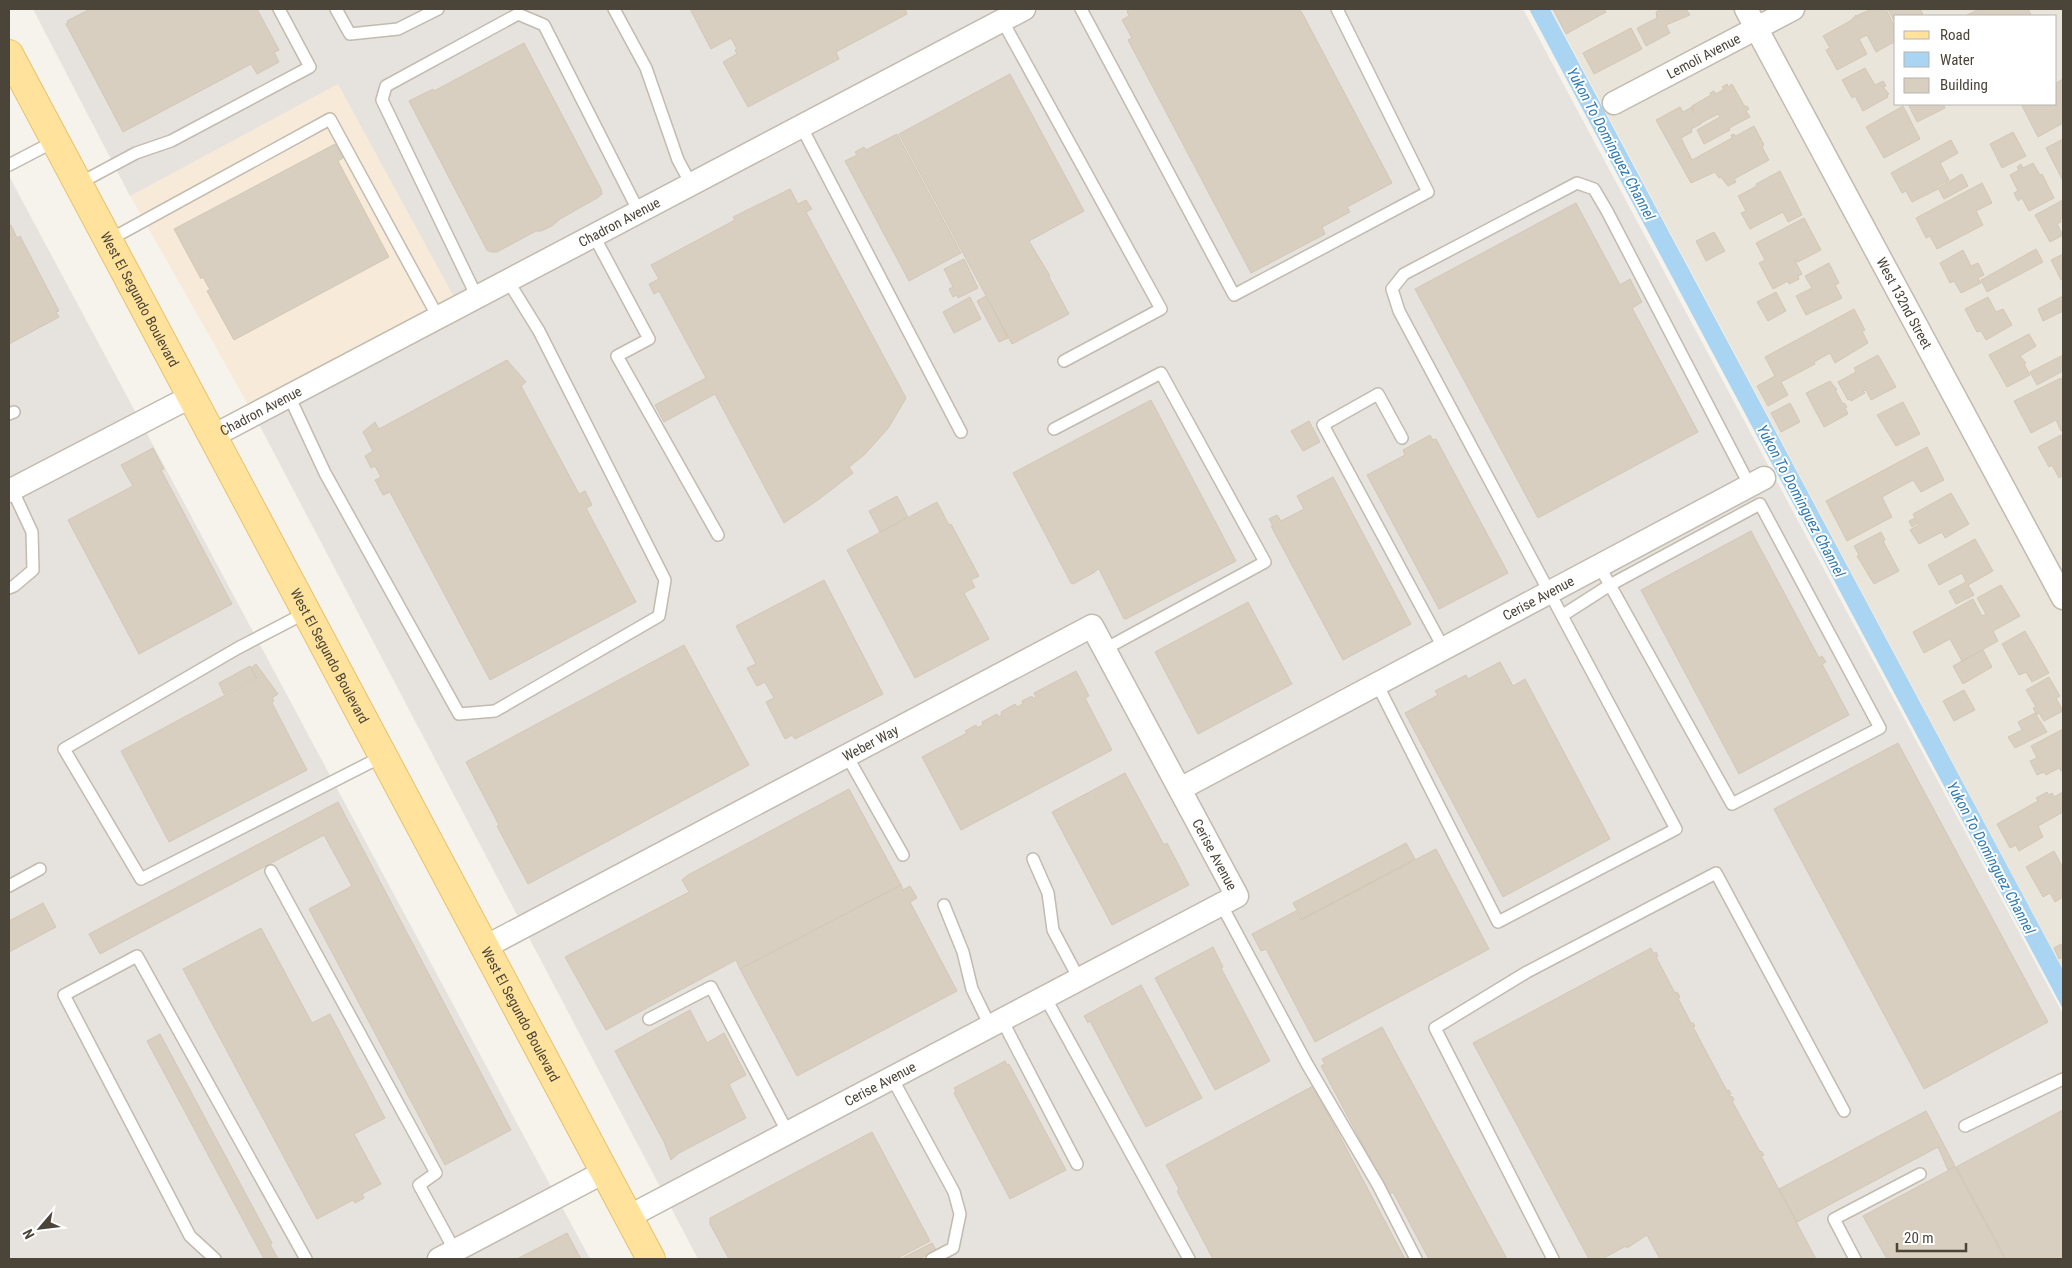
<svg xmlns="http://www.w3.org/2000/svg" width="2072" height="1268" font-family="'Roboto Condensed',sans-serif">
	<style>
		.residential { fill: #eae5da; fill-rule: evenodd }
		.commercial { fill: #f7ead8 }
		.industrial { fill: #e6e2dd }
		.water { fill: #a9d4f2 }
		.building { fill: #d8cfc1; stroke: #d3c7b4 }
		.lines { fill: none; stroke-linecap: round; stroke-linejoin: round }
		.lane-casing { stroke: #c2bbae; stroke-width: 14 }
		.street-casing { stroke: #c2bbae; stroke-width: 25 }
		.primary-casing { stroke: #e6c16a; stroke-width: 30 }
		.lane { stroke: #fff; stroke-width: 11 }
		.street { stroke: #fff; stroke-width: 22 }
		.primary { stroke: #ffe39c; stroke-width: 28 }
		.labels { text-anchor: middle; stroke-width: 4; stroke-linejoin: round; paint-order: stroke }
		.street-label { font-size: 14px; fill: #4b4439; stroke: #fff }
		.water-label { font-size: 15px; font-style: italic; fill: #2e7ab2; stroke: #fff }
	</style>
	<rect width="100%" height="100%" fill="#f6f3ec"/>
	<path class="residential" d="M 1551,9 L 2063,9 L 2063,969 ZM 1896,16 L 2056,16 L 2056,104 L 1896,104 Z"/>
	<polygon class="commercial" points="338,83 460,306 254,415 128,192"/>
	<g class="industrial">
		<polygon points="33,9 1523,9 2063,1014 2063,1259 698,1259 254,415 459,306 338,84 130,196"/>
		<polygon points="9,176 340,794 590,1259 9,1259"/>
	</g>
	<polygon class="water" points="1529,9 1550,9 2063,970 2063,1009"/>
	<g class="building">
		<polygon points="90,9 257,9 279,50 274,52 279,62 257,74 251,64 123,132 66,24 68,23 67,21"/>
		<polygon points="690,9 905,9 907,14 836,52 839,59 748,107 723,62 737,54 735,50 737,49 731,38 711,49"/>
		<polygon points="1130,9 1300,9 1392,183 1347,207 1350,212 1322,227 1325,234 1251,273 1128,40 1132,38 1122,20 1129,16 1127,11"/>
		<polygon points="1553,9 1604,9 1606,12 1566,34"/>
		<polygon points="1662,9 1686,9 1690,15 1666,25 1670,33 1646,46 1637,28 1657,18 1656,12"/>
		<polygon points="1872,9 1886,9 1896,30 1896,41 1876,52 1867,35 1859,39 1867,54 1837,70 1826,50 1830,48 1823,36 1850,21 1856,15 1858,17 1858,15"/>
		<polygon points="1888,9 1920,9 1924,16 1896,16 1896,25"/>
		<polygon points="1979,9 2028,9 2032,16 1965,16"/>
		<polygon points="1631,28 1642,49 1594,74 1583,53"/>
		<polygon points="524,43 601,189 602,194 597,198 560,219 552,226 541,231 536,231 497,252 491,252 487,250 409,101 433,89 434,91"/>
		<polygon points="1865,68 1875,85 1883,81 1886,86 1883,87 1889,94 1887,95 1888,97 1863,111 1855,96 1852,98 1842,80"/>
		<polygon points="1010,74 1084,211 1029,241 1050,276 1049,277 1069,314 1012,344 899,134"/>
		<polygon points="2063,79 2063,123 2038,137 2021,104 2056,104 2056,83"/>
		<polygon points="1727,84 1728,87 1732,84 1745,107 1747,106 1749,109 1746,111 1750,117 1729,128 1730,130 1704,144 1697,130 1720,117 1718,114 1701,123 1700,122 1701,124 1691,129 1692,132 1681,138 1692,160 1732,138 1731,135 1734,134 1736,136 1754,126 1764,145 1762,147 1769,160 1734,179 1736,182 1728,186 1721,177 1719,178 1715,172 1691,183 1656,120 1680,107 1683,112 1692,107 1694,113 1692,106 1711,95 1710,93 1714,91 1716,94 1724,89 1722,87"/>
		<polygon points="1908,104 1943,104 1945,108 1917,122"/>
		<polygon points="1903,106 1920,139 1884,158 1866,127"/>
		<polygon points="2013,132 2026,156 2002,168 1990,144"/>
		<polygon points="897,134 961,253 909,281 845,161 857,155 855,152 864,147 866,150"/>
		<polygon points="2063,139 2063,181 2046,148"/>
		<polygon points="1951,140 1958,153 1940,163 1949,180 1936,187 1938,189 1912,202 1906,191 1902,193 1891,173"/>
		<polygon points="335,144 343,158 338,161 389,257 234,340 207,291 210,290 203,277 201,279 174,229"/>
		<polygon points="2033,163 2040,175 2042,174 2054,198 2029,211 2022,198 2018,201 2014,193 2018,191 2010,175 2019,170 2017,167 2021,164 2023,168"/>
		<polygon points="1780,171 1802,215 1788,222 1783,212 1750,229 1741,213 1746,211 1738,196 1757,186 1756,184"/>
		<polygon points="1962,174 1968,186 1944,199 1938,188"/>
		<polygon points="1982,183 1992,203 1976,211 1983,225 1937,249 1930,236 1926,238 1916,218"/>
		<polygon points="790,189 798,204 806,200 812,209 806,212 906,398 889,427 876,442 864,455 849,467 853,473 818,500 784,523 715,394 664,422 655,405 706,378 659,291 654,294 649,284 659,279 651,265 735,220 733,217"/>
		<polygon points="2063,200 2063,217 2060,219 2061,222 2057,224 2063,235 2050,242 2035,215"/>
		<polygon points="1576,203 1620,285 1630,279 1642,302 1632,308 1698,432 1538,518 1415,289"/>
		<polygon points="1804,218 1821,250 1798,262 1794,259 1802,274 1798,276 1799,279 1789,284 1788,281 1773,289 1759,263 1765,260 1756,243"/>
		<polygon points="11,225 17,238 20,236 59,311 56,312 59,317 9,344 9,226"/>
		<polygon points="1714,232 1725,251 1706,261 1696,241"/>
		<polygon points="2036,249 2043,262 1987,292 1981,280"/>
		<polygon points="1963,250 1971,266 1978,263 1984,275 1978,278 1981,283 1961,293 1954,281 1950,283 1940,263"/>
		<polygon points="2063,254 2063,279 2061,280 2051,260"/>
		<polygon points="964,259 978,288 958,298 957,295 953,297 949,289 953,287 944,269"/>
		<polygon points="1829,263 1839,283 1835,285 1842,298 1806,315 1796,296 1812,288 1805,276"/>
		<polygon points="1776,292 1786,311 1768,321 1757,302"/>
		<polygon points="986,296 1008,338 999,342 977,301"/>
		<polygon points="2063,296 2063,311 2043,321 2038,309"/>
		<polygon points="970,297 981,319 954,333 943,312"/>
		<polygon points="1988,297 1996,312 2003,309 2012,325 1986,340 1981,331 1977,332 1965,309"/>
		<polygon points="1854,309 1865,330 1862,331 1868,343 1835,363 1830,353 1814,362 1815,364 1781,382 1788,395 1768,406 1757,386 1775,376 1765,357"/>
		<polygon points="2029,334 2036,346 2020,356 2026,363 2024,364 2030,375 2007,387 1989,355"/>
		<polygon points="1878,355 1896,387 1871,400 1866,390 1863,391 1865,393 1851,401 1850,399 1848,400 1838,382 1856,372 1854,368"/>
		<polygon points="2063,355 2063,371 2037,385 2030,372"/>
		<polygon points="507,360 526,382 521,386 579,494 585,491 592,505 586,508 636,602 490,680 390,492 383,495 375,480 381,477 375,466 371,468 365,456 373,451 363,432 375,422 379,429"/>
		<polygon points="2061,378 2063,382 2063,430 2061,431 2056,420 2031,433 2014,401"/>
		<polygon points="1830,381 1837,390 1835,390 1843,404 1844,403 1847,407 1845,408 1848,414 1824,427 1806,393"/>
		<polygon points="1151,400 1236,561 1126,619 1124,619 1099,569 1095,571 1095,572 1073,584 1071,583 1013,473"/>
		<polygon points="1903,402 1920,434 1896,446 1877,415"/>
		<polygon points="1790,403 1800,422 1781,432 1771,413"/>
		<polygon points="1309,421 1320,442 1303,451 1291,431"/>
		<polygon points="1430,435 1433,440 1436,439 1508,573 1439,609 1367,475 1405,455 1403,450"/>
		<polygon points="2061,435 2063,438 2063,475 2059,478 2052,465 2049,467 2038,447"/>
		<polygon points="1927,447 1944,480 1921,492 1913,480 1882,497 1892,517 1847,541 1826,501"/>
		<polygon points="153,448 164,469 161,470 232,604 139,654 68,520 133,486 121,465"/>
		<polygon points="1333,477 1411,624 1343,660 1271,526 1273,526 1269,519 1277,515 1281,521 1304,509 1297,496"/>
		<polygon points="1951,493 1969,524 1945,538 1942,532 1919,544 1910,530 1919,525 1918,523 1912,527 1909,521 1915,518 1913,514"/>
		<polygon points="897,496 908,517 880,532 869,511"/>
		<polygon points="937,502 949,525 951,524 979,576 971,580 975,587 964,593 989,639 915,678 847,550"/>
		<polygon points="1751,531 1819,658 1822,656 1826,662 1822,664 1849,715 1739,774 1641,590"/>
		<polygon points="1881,532 1885,540 1883,541 1899,571 1874,584 1857,556 1859,555 1854,546"/>
		<polygon points="1975,539 1993,571 1968,585 1974,595 1956,604 1949,591 1966,582 1962,573 1939,585 1928,565"/>
		<polygon points="824,580 883,694 795,739 792,735 785,739 766,702 774,698 765,682 757,686 747,668 756,664 736,626"/>
		<polygon points="2001,585 2020,616 1993,631 1998,641 1962,661 1950,639 1924,653 1913,632 1973,599 1982,616 1986,614 1977,598"/>
		<polygon points="1248,602 1292,684 1198,734 1155,652"/>
		<polygon points="2025,631 2049,673 2032,682 2026,672 2019,675 2002,644"/>
		<polygon points="684,645 749,765 528,884 497,826 499,825 466,762"/>
		<polygon points="1983,650 1992,667 1963,684 1953,666"/>
		<polygon points="1500,662 1513,686 1525,679 1610,839 1503,897 1405,713 1438,695 1435,691 1466,675 1468,679"/>
		<polygon points="256,664 278,694 272,698 274,701 272,703 307,770 169,842 121,751 257,678 251,668"/>
		<polygon points="250,666 256,677 224,694 219,683"/>
		<polygon points="1076,671 1089,696 1085,698 1112,750 961,830 922,757 967,733 965,731 976,725 977,728 983,725 982,722 997,714 998,717 1002,715 1001,712 1015,704 1017,707 1023,704 1022,701 1032,696 1033,699 1036,697 1034,693"/>
		<polygon points="2049,677 2060,696 2056,698 2063,711 2044,721 2039,713 2037,715 2033,708 2036,707 2026,690"/>
		<polygon points="1964,690 1975,710 1954,721 1943,701"/>
		<polygon points="2035,713 2047,732 2015,748 2008,737 2022,730 2018,722"/>
		<polygon points="2063,729 2063,770 2061,771 2059,768 2046,775 2044,772 2037,775 2030,761 2037,758 2031,746"/>
		<polygon points="1898,743 2048,1022 1924,1089 1774,809"/>
		<polygon points="1125,773 1164,845 1167,843 1189,885 1112,925 1052,812"/>
		<polygon points="849,789 901,885 740,969 736,960 606,1030 565,957 689,892 682,880 688,875"/>
		<polygon points="2047,792 2049,795 2052,793 2054,797 2063,792 2063,812 2038,826 2043,837 2019,851 2016,845 2010,848 1997,824 2038,801 2036,798"/>
		<polygon points="338,802 511,1130 445,1165 309,909 352,886 324,835 100,954 89,934"/>
		<polygon points="1406,843 1415,859 1302,919 1293,903"/>
		<polygon points="1436,849 1489,949 1315,1042 1266,949 1261,951 1252,934 1296,911 1301,920"/>
		<polygon points="2054,851 2063,868 2063,897 2055,902 2050,893 2043,897 2026,867"/>
		<polygon points="901,885 903,890 910,886 917,898 910,902 957,991 797,1076 740,969"/>
		<polygon points="43,903 56,927 9,952 9,921"/>
		<polygon points="261,928 312,1023 330,1014 385,1118 354,1134 381,1184 362,1194 364,1198 355,1203 353,1200 317,1219 183,969"/>
		<polygon points="2061,944 2063,957 2059,959 2054,948"/>
		<polygon points="1213,947 1223,967 1221,968 1270,1061 1215,1090 1155,978"/>
		<polygon points="1651,948 1654,954 1656,952 1658,956 1656,957 1675,993 1677,992 1680,997 1678,998 1691,1023 1693,1023 1695,1026 1693,1027 1727,1091 1729,1090 1731,1094 1729,1095 1730,1097 1732,1096 1734,1100 1732,1101 1760,1152 1761,1151 1764,1155 1761,1156 1816,1259 1660,1259 1647,1235 1627,1248 1626,1246 1602,1259 1589,1259 1473,1043"/>
		<polygon points="1141,985 1202,1098 1146,1127 1090,1021 1088,1023 1084,1016"/>
		<polygon points="690,1010 707,1043 724,1033 746,1075 729,1084 746,1118 679,1153 671,1160 664,1142 615,1051"/>
		<polygon points="1382,1027 1507,1259 1429,1259 1393,1192 1389,1194 1321,1066 1325,1064 1322,1059"/>
		<polygon points="160,1034 272,1243 270,1244 278,1259 264,1259 147,1041"/>
		<polygon points="1005,1061 1007,1065 1009,1064 1066,1170 1010,1199 954,1093 956,1092 954,1088"/>
		<polygon points="1313,1086 1405,1259 1213,1259 1177,1191 1179,1189 1166,1165"/>
		<polygon points="2063,1110 2063,1259 2006,1259 1956,1167"/>
		<polygon points="1926,1111 1955,1166 1948,1170 1938,1147 1797,1222 1779,1189"/>
		<polygon points="872,1132 930,1241 896,1259 729,1259 710,1224 710,1218"/>
		<polygon points="1955,1167 2005,1259 1887,1259 1863,1216"/>
		<polygon points="567,1233 581,1259 517,1259"/>
		<polygon points="932,1243 936,1250 919,1259 901,1259"/>
	</g>
	<g class="lines">
		<g class="lane-casing">
			<g id="lane">
				<polyline points="336,9 350,34 398,29 438,9"/>
				<polyline points="614,9 646,68 678,160 691,184"/>
				<polyline points="1081,9 1234,295 1428,192 1337,9"/>
				<polyline points="1002,20 1161,309 1064,361"/>
				<polyline points="801,126 961,432"/>
				<polyline points="9,165 55,141"/>
				<polyline points="78,184 136,153 171,141 310,67 279,9"/>
				<polyline points="594,236 649,339 617,356 718,535"/>
				<polyline points="109,240 330,119 438,317"/>
				<polyline points="477,297 382,100 386,86 518,14 544,25 639,212"/>
				<polyline points="289,396 325,473 459,714 495,711 659,616 665,580 539,331 508,281"/>
				<polyline points="9,414 14,412"/>
				<polyline points="1054,429 1161,373 1265,562 1105,649"/>
				<polyline points="1402,438 1378,394 1323,425 1444,649"/>
				<polygon points="1760,504 1880,728 1732,804 1610,585"/>
				<polyline points="9,588 14,586 33,570 32,532 12,489"/>
				<polyline points="307,612 238,648 64,749 141,879 383,756"/>
				<polyline points="1563,615 1610,585 1599,566"/>
				<polyline points="1377,684 1498,922 1676,829 1399,311 1392,289 1404,274 1577,183 1594,189 1607,211 1750,486"/>
				<polyline points="847,756 903,855"/>
				<polyline points="1033,859 1048,893 1053,930 1079,979"/>
				<polyline points="271,871 436,1173 419,1185 455,1251"/>
				<polyline points="9,886 40,869"/>
				<polyline points="1221,904 1307,1064 1378,1185 1416,1259"/>
				<polyline points="944,905 963,952 972,989 990,1026"/>
				<polyline points="1045,997 1189,1259"/>
				<polyline points="649,1019 711,987 788,1133"/>
				<polyline points="1002,1020 1077,1164"/>
				<polyline points="892,1078 954,1192 960,1214 953,1248 932,1259"/>
				<polyline points="1965,1126 2063,1079"/>
				<polyline points="215,1259 190,1236 64,995 137,956 306,1259"/>
				<polyline points="1553,1259 1435,1028 1527,972 1716,873 1844,1111"/>
				<polyline points="1855,1259 1834,1219 1920,1174"/>
			</g>
		</g>
		<g class="street-casing">
			<g id="street">
				<path id="s1" d="M 1746,9 L 2063,598"/>
				<path id="s2" d="M 1614,103 L 1793,9"/>
				<path id="s3" d="M 213,436 L 1024,9"/>
				<polyline points="9,491 192,396"/>
				<path id="s4" d="M 1180,789 L 1764,478"/>
				<path id="s5" d="M 485,947 L 1092,626 L 1237,896 L 628,1217"/>
				<polyline points="439,1259 604,1172"/>
			</g>
		</g>
		<g class="primary-casing">
			<g id="primary">
				<path id="s6" d="M 9,54 L 651,1259"/>
			</g>
		</g>
		<use href="#lane" class="lane"/>
		<use href="#street" class="street"/>
		<use href="#primary" class="primary"/>
	</g>
	<g class="labels">
		<g class="street-label">
			<text dy="5" stroke="none"><textPath href="#s2" startOffset="101">Lemoli Avenue</textPath></text>
			<text dy="5" stroke="none"><textPath href="#s3" startOffset="459">Chadron Avenue</textPath></text>
			<text dy="5" stroke="none"><textPath href="#s6" startOffset="278">West El Segundo Boulevard</textPath></text>
			<text dy="5" stroke="none"><textPath href="#s1" startOffset="334">West 132nd Street</textPath></text>
			<text dy="5" stroke="none"><textPath href="#s3" startOffset="54">Chadron Avenue</textPath></text>
			<text dy="5" stroke="none"><textPath href="#s4" startOffset="406">Cerise Avenue</textPath></text>
			<text dy="5" stroke="none"><textPath href="#s6" startOffset="682">West El Segundo Boulevard</textPath></text>
			<text dy="5" stroke="none"><textPath href="#s5" startOffset="436">Weber Way</textPath></text>
			<text dy="5" stroke="none"><textPath href="#s5" startOffset="946">Cerise Avenue</textPath></text>
			<text dy="5" stroke="none"><textPath href="#s6" startOffset="1088">West El Segundo Boulevard</textPath></text>
			<text transform="translate(880 1084) rotate(-28)" y="5">Cerise Avenue</text>
		</g>
		<g class="water-label">
			<text transform="translate(1611 144) rotate(62)" y="5">Yukon To Dominguez Channel</text>
			<text transform="translate(1801 501) rotate(62)" y="5">Yukon To Dominguez Channel</text>
			<text transform="translate(1991 858) rotate(62)" y="5">Yukon To Dominguez Channel</text>
		</g>
	</g>
	<rect width="2072" height="1268" fill="none" stroke="#4b4439" stroke-width="20"/>
	<rect x="1894" y="15" width="162" height="90" fill="#ffffff" stroke="#b7b4b0"/>
	<rect x="1904" y="31" width="25" height="8" fill="#ffe39c" stroke="#b7b4b0"/>
	<text x="1940" y="40" font-size="15" fill="#4b4439">Road</text>
	<rect x="1904" y="52" width="25" height="15" fill="#a9d4f2" stroke="#b7b4b0"/>
	<text x="1940" y="65" font-size="15" fill="#4b4439">Water</text>
	<rect x="1904" y="78" width="25" height="15" fill="#d8cfc1" stroke="#b7b4b0"/>
	<text x="1940" y="90" font-size="15" fill="#4b4439">Building</text>
	<g transform="translate(40 1228) rotate(242)" stroke="#ffffff" stroke-width="4" paint-order="stroke">
	<path d="M0-4L9 19L0 12L-9 19Z" fill="#4b4439"/>
	<text y="-8" font-size="14" font-weight="bold" text-anchor="middle" fill="#4b4439">N</text>
	</g>
	<path d="M1897 1243v8h69v-8" fill="none" stroke="#4b4439" stroke-width="2.5"/>
	<text x="1904" y="1243" font-size="15" fill="#4b4439" stroke="#ffffff" stroke-width="4" paint-order="stroke">20 m</text>
</svg>
